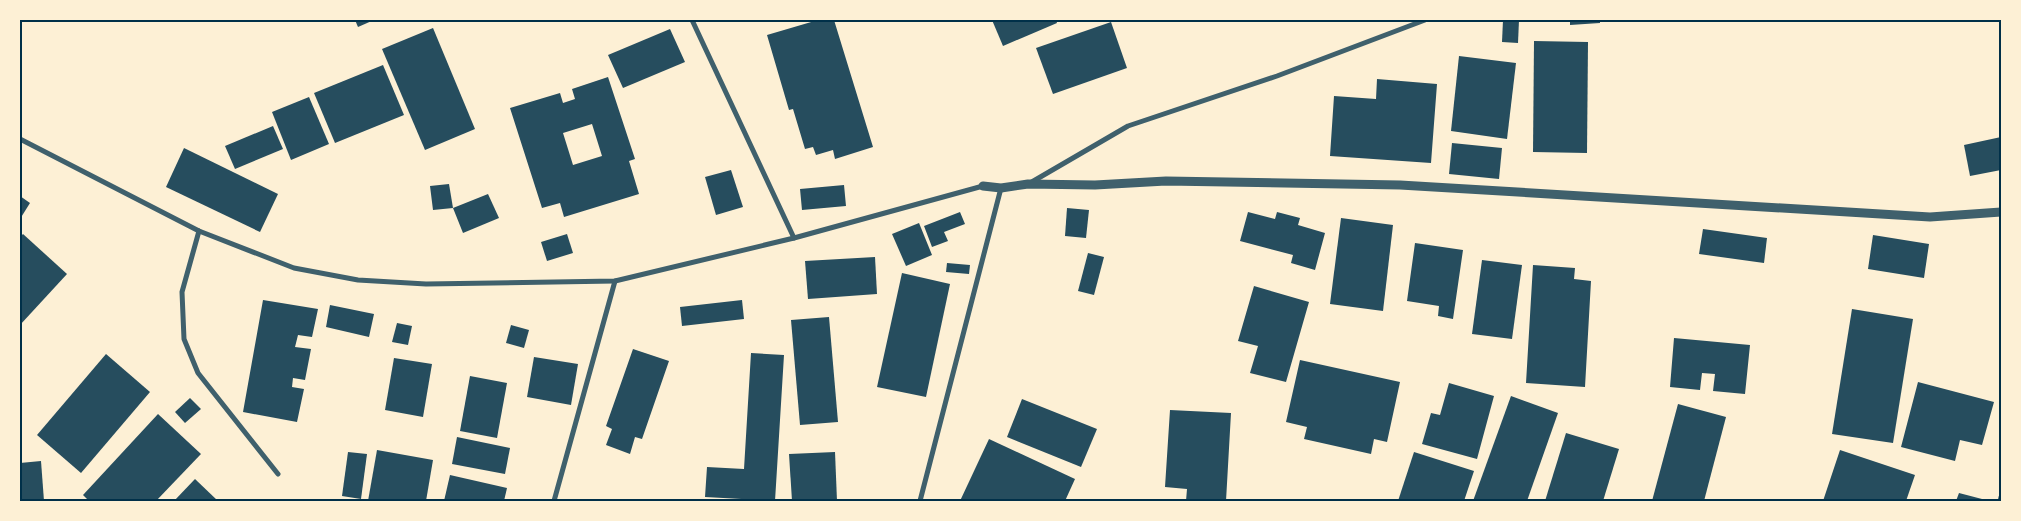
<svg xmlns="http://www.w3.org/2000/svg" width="2021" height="521" font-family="'Golos Text',sans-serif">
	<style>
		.building { fill: #264d5e; fill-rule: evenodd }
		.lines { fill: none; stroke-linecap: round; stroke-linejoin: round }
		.minor { stroke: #3f606c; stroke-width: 5 }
		.tertiary { stroke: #3f606c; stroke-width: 9 }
		.neatline { fill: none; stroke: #003049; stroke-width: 2 }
	</style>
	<rect width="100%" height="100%" fill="#fdf0d5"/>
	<g class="building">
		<polygon points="355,20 374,20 358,27"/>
		<polygon points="818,20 834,20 873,147 835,159 833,150 816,155 813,147 805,149 793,109 789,110 767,35"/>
		<polygon points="992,20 1056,20 1057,23 1003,46"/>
		<polygon points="1503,20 1519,20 1518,43 1502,42"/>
		<polygon points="1570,20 1600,20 1600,23 1570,25"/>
		<polygon points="1111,22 1127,68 1053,94 1036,48"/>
		<polygon points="433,28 475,129 425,150 382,49"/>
		<polygon points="670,29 685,62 623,88 608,55"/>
		<polygon points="1534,41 1588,42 1587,153 1533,152"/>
		<polygon points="1459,56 1516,63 1507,139 1451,131"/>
		<polygon points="383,65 404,115 335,143 314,93"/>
		<path d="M 608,77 L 635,159 L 629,161 L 639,194 L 564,217 L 560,203 L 542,208 L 510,108 L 560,93 L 563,103 L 575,99 L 572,89 ZM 592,124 L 602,156 L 573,165 L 563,133 Z"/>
		<polygon points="1377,79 1437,84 1431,163 1330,156 1334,96 1376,99"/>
		<polygon points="309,97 329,144 291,160 272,112"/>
		<polygon points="273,126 283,149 235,169 225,146"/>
		<polygon points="2001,137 2001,170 1970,176 1964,145"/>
		<polygon points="1452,143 1502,148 1499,179 1449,174"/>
		<polygon points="184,148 278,194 260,232 166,187"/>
		<polygon points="731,170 743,207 716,215 705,177"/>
		<polygon points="449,184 453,208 433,210 430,186"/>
		<polygon points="844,185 846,206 802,210 800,189"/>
		<polygon points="488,194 499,218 463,233 453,208"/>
		<polygon points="20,196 30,203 20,219"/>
		<polygon points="1067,208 1089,210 1086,238 1065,236"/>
		<polygon points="960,212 965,224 944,232 948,241 932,247 924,226"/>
		<polygon points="1248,212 1275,219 1277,212 1300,218 1298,225 1325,233 1315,270 1291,263 1293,255 1240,241"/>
		<polygon points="1341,218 1393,225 1383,311 1330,304"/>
		<polygon points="919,223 932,255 906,266 892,234"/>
		<polygon points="1703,229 1767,238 1764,263 1699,254"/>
		<polygon points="23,234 67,274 20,325 20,237"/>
		<polygon points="567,234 573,253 547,261 541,242"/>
		<polygon points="1873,235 1929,244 1924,278 1868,269"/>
		<polygon points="1415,243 1463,250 1453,319 1438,316 1439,306 1407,301"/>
		<polygon points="1088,253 1104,257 1094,295 1078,291"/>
		<polygon points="875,257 877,294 808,299 805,261"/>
		<polygon points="1482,260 1522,265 1512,339 1472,334"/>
		<polygon points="947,263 970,265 969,274 946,272"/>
		<polygon points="1533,265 1575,268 1574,279 1591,281 1585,387 1526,383"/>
		<polygon points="902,273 950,284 926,397 877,387"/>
		<polygon points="1254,286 1309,302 1286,382 1250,373 1258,346 1238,341"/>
		<polygon points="263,300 318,309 312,337 298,335 295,347 311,349 305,380 293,378 292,387 304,389 297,422 243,412"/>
		<polygon points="742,300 744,319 682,326 680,307"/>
		<polygon points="330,305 374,314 369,337 326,327"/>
		<polygon points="1852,309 1913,319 1893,443 1832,434"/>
		<polygon points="829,317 838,422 800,425 791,320"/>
		<polygon points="397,323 412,326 408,345 392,342"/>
		<polygon points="511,325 529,330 524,348 506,343"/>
		<polygon points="1674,338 1750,345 1745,394 1713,391 1715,374 1702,373 1700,390 1670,387"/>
		<polygon points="633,349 669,361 642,439 635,437 630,454 606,445 612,429 606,426"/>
		<polygon points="751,353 784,355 775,501 705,497 707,467 744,469"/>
		<polygon points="106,354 150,392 81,473 37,435"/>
		<polygon points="534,357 578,364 571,405 527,397"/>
		<polygon points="394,358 432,364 423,417 385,410"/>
		<polygon points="1300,360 1400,382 1387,442 1374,439 1371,454 1304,439 1307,427 1286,422"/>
		<polygon points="470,376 507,383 497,438 460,431"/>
		<polygon points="1918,382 1994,402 1982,445 1960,440 1955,461 1901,447"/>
		<polygon points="1449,383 1494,396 1477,459 1422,444 1431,413 1440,415"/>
		<polygon points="1511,396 1558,413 1527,501 1473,501"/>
		<polygon points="190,398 201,409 185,423 175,412"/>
		<polygon points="1022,399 1097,429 1081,467 1007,437"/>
		<polygon points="1678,404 1726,417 1704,501 1652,501"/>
		<polygon points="1170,410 1231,413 1226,501 1186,501 1187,489 1165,487"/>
		<polygon points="158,414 201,454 156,501 89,501 83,495"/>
		<polygon points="1566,433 1619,449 1603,501 1545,501"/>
		<polygon points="457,437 510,448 505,474 452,464"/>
		<polygon points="989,439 1075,479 1065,501 960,501"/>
		<polygon points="377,450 433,460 426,501 368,501"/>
		<polygon points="1840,450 1915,475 1906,501 1823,501"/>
		<polygon points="348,452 367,454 361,499 342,496"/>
		<polygon points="835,452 837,501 792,501 789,454"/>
		<polygon points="1414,452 1474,471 1464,501 1398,501"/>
		<polygon points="41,461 44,501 20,501 20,463"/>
		<polygon points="450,475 507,488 504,501 444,501"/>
		<polygon points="195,479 218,501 174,501"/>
		<polygon points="1959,493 1982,499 1981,501 1956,501"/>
	</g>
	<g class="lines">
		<g class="minor">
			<polyline points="692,20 794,238"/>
			<polyline points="20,139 199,231 294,268 358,280 426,284 615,281 794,238 983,186"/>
			<polyline points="1030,183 1128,126 1277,76 1425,20"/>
			<polyline points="199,231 182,292 184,339 198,373 278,474"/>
			<polyline points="554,501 615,281"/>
			<polyline points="920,501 1001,188"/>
			<polyline points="2000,501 2001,497"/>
		</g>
		<polyline class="tertiary" points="983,186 1001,188 1028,184 1095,185 1166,181 1400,185 1930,217 2001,212"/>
	</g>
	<rect width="2021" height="521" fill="none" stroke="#fdf0d5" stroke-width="42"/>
	<rect x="21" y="21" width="1979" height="479" class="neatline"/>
</svg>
